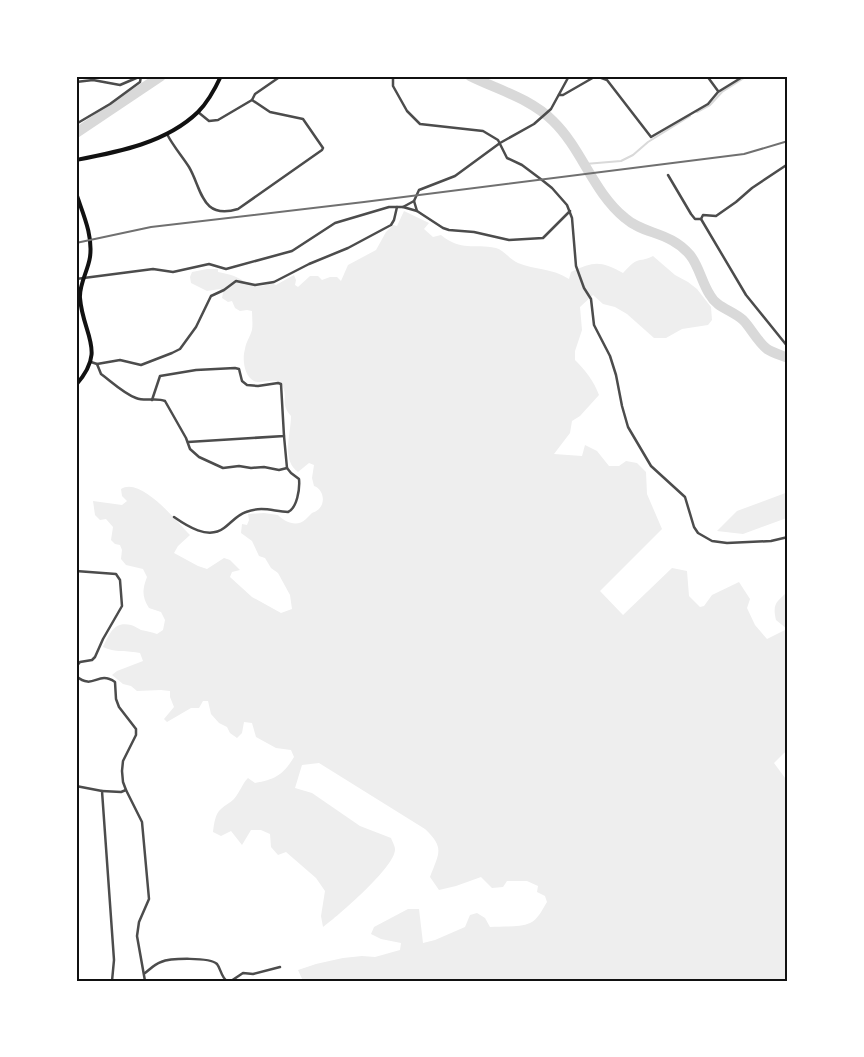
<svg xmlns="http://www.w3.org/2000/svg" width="864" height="1057" font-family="Poppins,sans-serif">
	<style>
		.green { fill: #eee }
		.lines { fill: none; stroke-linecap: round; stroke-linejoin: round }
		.stream { stroke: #d9d9d9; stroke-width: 2 }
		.river { stroke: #d9d9d9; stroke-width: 10 }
		.minor { stroke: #4c4c4c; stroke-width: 2.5 }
		.secondary { stroke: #111; stroke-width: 4 }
		.rail { stroke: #707070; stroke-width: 2 }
		.neatline { fill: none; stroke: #111; stroke-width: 2 }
	</style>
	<rect width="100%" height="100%" fill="#fff"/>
	<g class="green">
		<path d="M 404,211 L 429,223 L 424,229 L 433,237 L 441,235 C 462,252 473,243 496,248 C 504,250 509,259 518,263 C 535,270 552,268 569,279 L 571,272 C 595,261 600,261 623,273 C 628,268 633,261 640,260 C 646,259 647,259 653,256 L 675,275 L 688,282 L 697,289 L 711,307 L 712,320 L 708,325 L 682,329 L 666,338 L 654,338 L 627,314 L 615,307 L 603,304 L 593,295 L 580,307 L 582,330 L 575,351 L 575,360 C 585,370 594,381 599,395 L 580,416 L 572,421 L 570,433 L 554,454 L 582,456 L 585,445 L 597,451 L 609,466 L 619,466 L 626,461 L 637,463 L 646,472 L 647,494 L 662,529 L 600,591 L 623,615 L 672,568 L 687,571 L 689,596 L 700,607 L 704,606 L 712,595 L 739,582 L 750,599 L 747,608 L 755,625 L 767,639 L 787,629 L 776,620 C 772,603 777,602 788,591 L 788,751 L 784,753 L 774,763 L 788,782 L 788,981 L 303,981 L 298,970 L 316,964 L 343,958 L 362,956 L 375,957 L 400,950 L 401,943 L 381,939 L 371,934 L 374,927 L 408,909 L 419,909 L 423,943 L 435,940 L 465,927 L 470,915 L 477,913 L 485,918 L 490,927 C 502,926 519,928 530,923 C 538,920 543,908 547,902 L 545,896 L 537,892 L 538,886 L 527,881 L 507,881 L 503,887 L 492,888 L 481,877 L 456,886 L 439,890 L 430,877 C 439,853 445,848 425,829 L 319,763 L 302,765 L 295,788 L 312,793 L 360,826 L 391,838 C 392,841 395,846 395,849 C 396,866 338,916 323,927 L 321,916 L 325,891 L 316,878 L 286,852 L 278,855 L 271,847 L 270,834 L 261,830 L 251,830 L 242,845 L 231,831 L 221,836 L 213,832 C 214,824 215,814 221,809 C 225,805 230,803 234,799 C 240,792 242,784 248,778 L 255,783 C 276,779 283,775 294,757 L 291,750 L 276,748 L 256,737 L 252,723 L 244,722 L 242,733 L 237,738 L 230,733 L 227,727 L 219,723 L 211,714 L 208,701 L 203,701 L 199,708 L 191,708 L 167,722 L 164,719 L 174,707 L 170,697 L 170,691 L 161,690 L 137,691 L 131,686 L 123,684 L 112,675 L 117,671 L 143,661 L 140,653 C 128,650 114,653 103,647 C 110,633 114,621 131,625 C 135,626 137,628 141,630 C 146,631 152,632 157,634 L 163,630 L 165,620 L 161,612 L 149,608 C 142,597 142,590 147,577 L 143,569 L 126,565 L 121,559 L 122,550 L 120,545 L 115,544 L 111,540 L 113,527 L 106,519 L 100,520 L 95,515 L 93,501 L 122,505 L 127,501 L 122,496 L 121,489 C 141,476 177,522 190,535 L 178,546 L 174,553 L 198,566 L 207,569 L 224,558 L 230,560 L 240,570 L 232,572 L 230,577 L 252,597 L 281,613 L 292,609 L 290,595 L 278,573 L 271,568 L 265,558 L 259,556 L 252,541 L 241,533 L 242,524 L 247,525 L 249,520 L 248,514 L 264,513 L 278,515 C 285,522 297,528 306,519 C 308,517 310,515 312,513 C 314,512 317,511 319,509 C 326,502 323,489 314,486 L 312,478 L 314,465 L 309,463 L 298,472 C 281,460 291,434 291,416 C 280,403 288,399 283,387 C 278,375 262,385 254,381 C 244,376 242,359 245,349 C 246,342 250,337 252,330 C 253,324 252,317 252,311 L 247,310 L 240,311 L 235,308 L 232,301 L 228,302 L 222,298 L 223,293 L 220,289 L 207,291 L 191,283 L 190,277 L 192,272 L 207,269 L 218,269 L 218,272 C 223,273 229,274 234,276 C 250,283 253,291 271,283 L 276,285 L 294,275 L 296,280 L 295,285 L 298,287 L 310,276 L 318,276 L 322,280 L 330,277 L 337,277 L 341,281 L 348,265 L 376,250 L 386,232 L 393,225 L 397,226 Z"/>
		<polygon points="788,492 788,517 784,519 743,534 717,531 737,511"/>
	</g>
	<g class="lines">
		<g class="stream">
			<polyline points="697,112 710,105 722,92 747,76"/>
			<polyline points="585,164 621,161 633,155 648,142 690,116"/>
		</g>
		<g class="river">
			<path d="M 470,76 C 498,90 530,98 553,121 C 582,149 593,192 625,218 C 644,235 670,231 690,255 C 699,266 702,283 710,295 C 717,308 732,310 743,320 C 751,328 757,341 767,349 C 773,353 781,355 788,358"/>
			<polyline points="76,133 161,76"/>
		</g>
		<g class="minor">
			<polyline points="393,76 393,86 407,111 420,124 483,131 498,140 507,158 522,165 542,180 552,188 567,205 572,218 576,266 584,288 591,299 594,325 610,356 616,375 622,406 628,427 651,466 685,497 694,527 698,533 712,541 727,543 771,541 788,537"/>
			<polyline points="707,76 718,91"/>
			<polyline points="76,82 93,80 120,85 141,76"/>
			<polyline points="559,95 563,95 596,76 607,80 651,137 708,104 718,92 744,76"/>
			<polyline points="198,112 209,121 218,120 252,100 255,94 281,76"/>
			<polyline points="76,124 110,104 140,82 141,76"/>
			<path d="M 167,134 C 173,146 182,156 189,167 C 202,189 201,220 238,209 L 322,150 L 323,148 L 303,119 L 270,112 L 252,100"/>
			<polyline points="668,175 691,214 695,219 701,219 746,295 788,347"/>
			<polyline points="414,201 417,211"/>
			<polyline points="403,207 417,211 443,228 449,230 474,232 509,240 543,238 570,211"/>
			<polyline points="701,219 703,215 716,216 736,202 752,188 788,164"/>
			<polyline points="76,279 153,269 173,272 209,264 226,269 292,251 335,223 389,207 403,207 414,201 419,190 455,176 500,143 534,124 551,109 569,76"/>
			<polyline points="91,362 97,364 120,360 141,365 172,353 180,349 196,327 211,296 224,290 236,281 255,285 274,282 309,264 348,248 391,225 394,220 397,207"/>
			<path d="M 97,364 L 101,374 L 105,377 C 114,384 125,394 136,398 C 146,402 156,397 165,401 L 186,438 L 190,449 L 199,457 L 223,468 L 239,466 L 251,468 L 264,467 L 279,470 L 287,468 L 291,473 L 299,479 C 300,489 297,508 288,512 C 272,511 262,506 246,512 C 237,515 232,522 224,528 C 208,540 187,526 174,517"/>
			<polyline points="152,400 160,376 196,370 235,368 239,369 242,381 247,385 258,386 278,383 281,384 284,436 188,442"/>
			<polyline points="284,436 287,468"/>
			<polyline points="76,571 116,574 120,580 122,606 103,639 95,657 92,660 80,662 76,667"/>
			<path d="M 76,676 C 94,691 97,670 115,682 L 116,699 L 119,707 L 136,729 L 136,735 L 123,761 L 122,771 L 123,782 L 126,790 L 142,822 L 149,899 L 139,922 L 137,936 L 145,981"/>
			<polyline points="76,786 102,791 114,960 112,981"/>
			<polyline points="102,791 121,792 126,790"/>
			<path d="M 145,973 C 150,969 155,964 161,962 C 170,958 210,957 217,964 C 221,969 221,977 227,981"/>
			<polyline points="231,981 243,973 253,974 280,967"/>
		</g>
		<g class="secondary">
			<path d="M 76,160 C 118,152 166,143 198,112 C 208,102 215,89 221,76"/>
			<path d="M 76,193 C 83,214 93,235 90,257 C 88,271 79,284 80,298 C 83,336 107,350 76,385"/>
		</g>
		<polyline class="rail" points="76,243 151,227 364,202 744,154 788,141"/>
	</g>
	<rect width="864" height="1057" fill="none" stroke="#ffffff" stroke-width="155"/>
	<rect x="78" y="78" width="708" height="902" class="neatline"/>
</svg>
